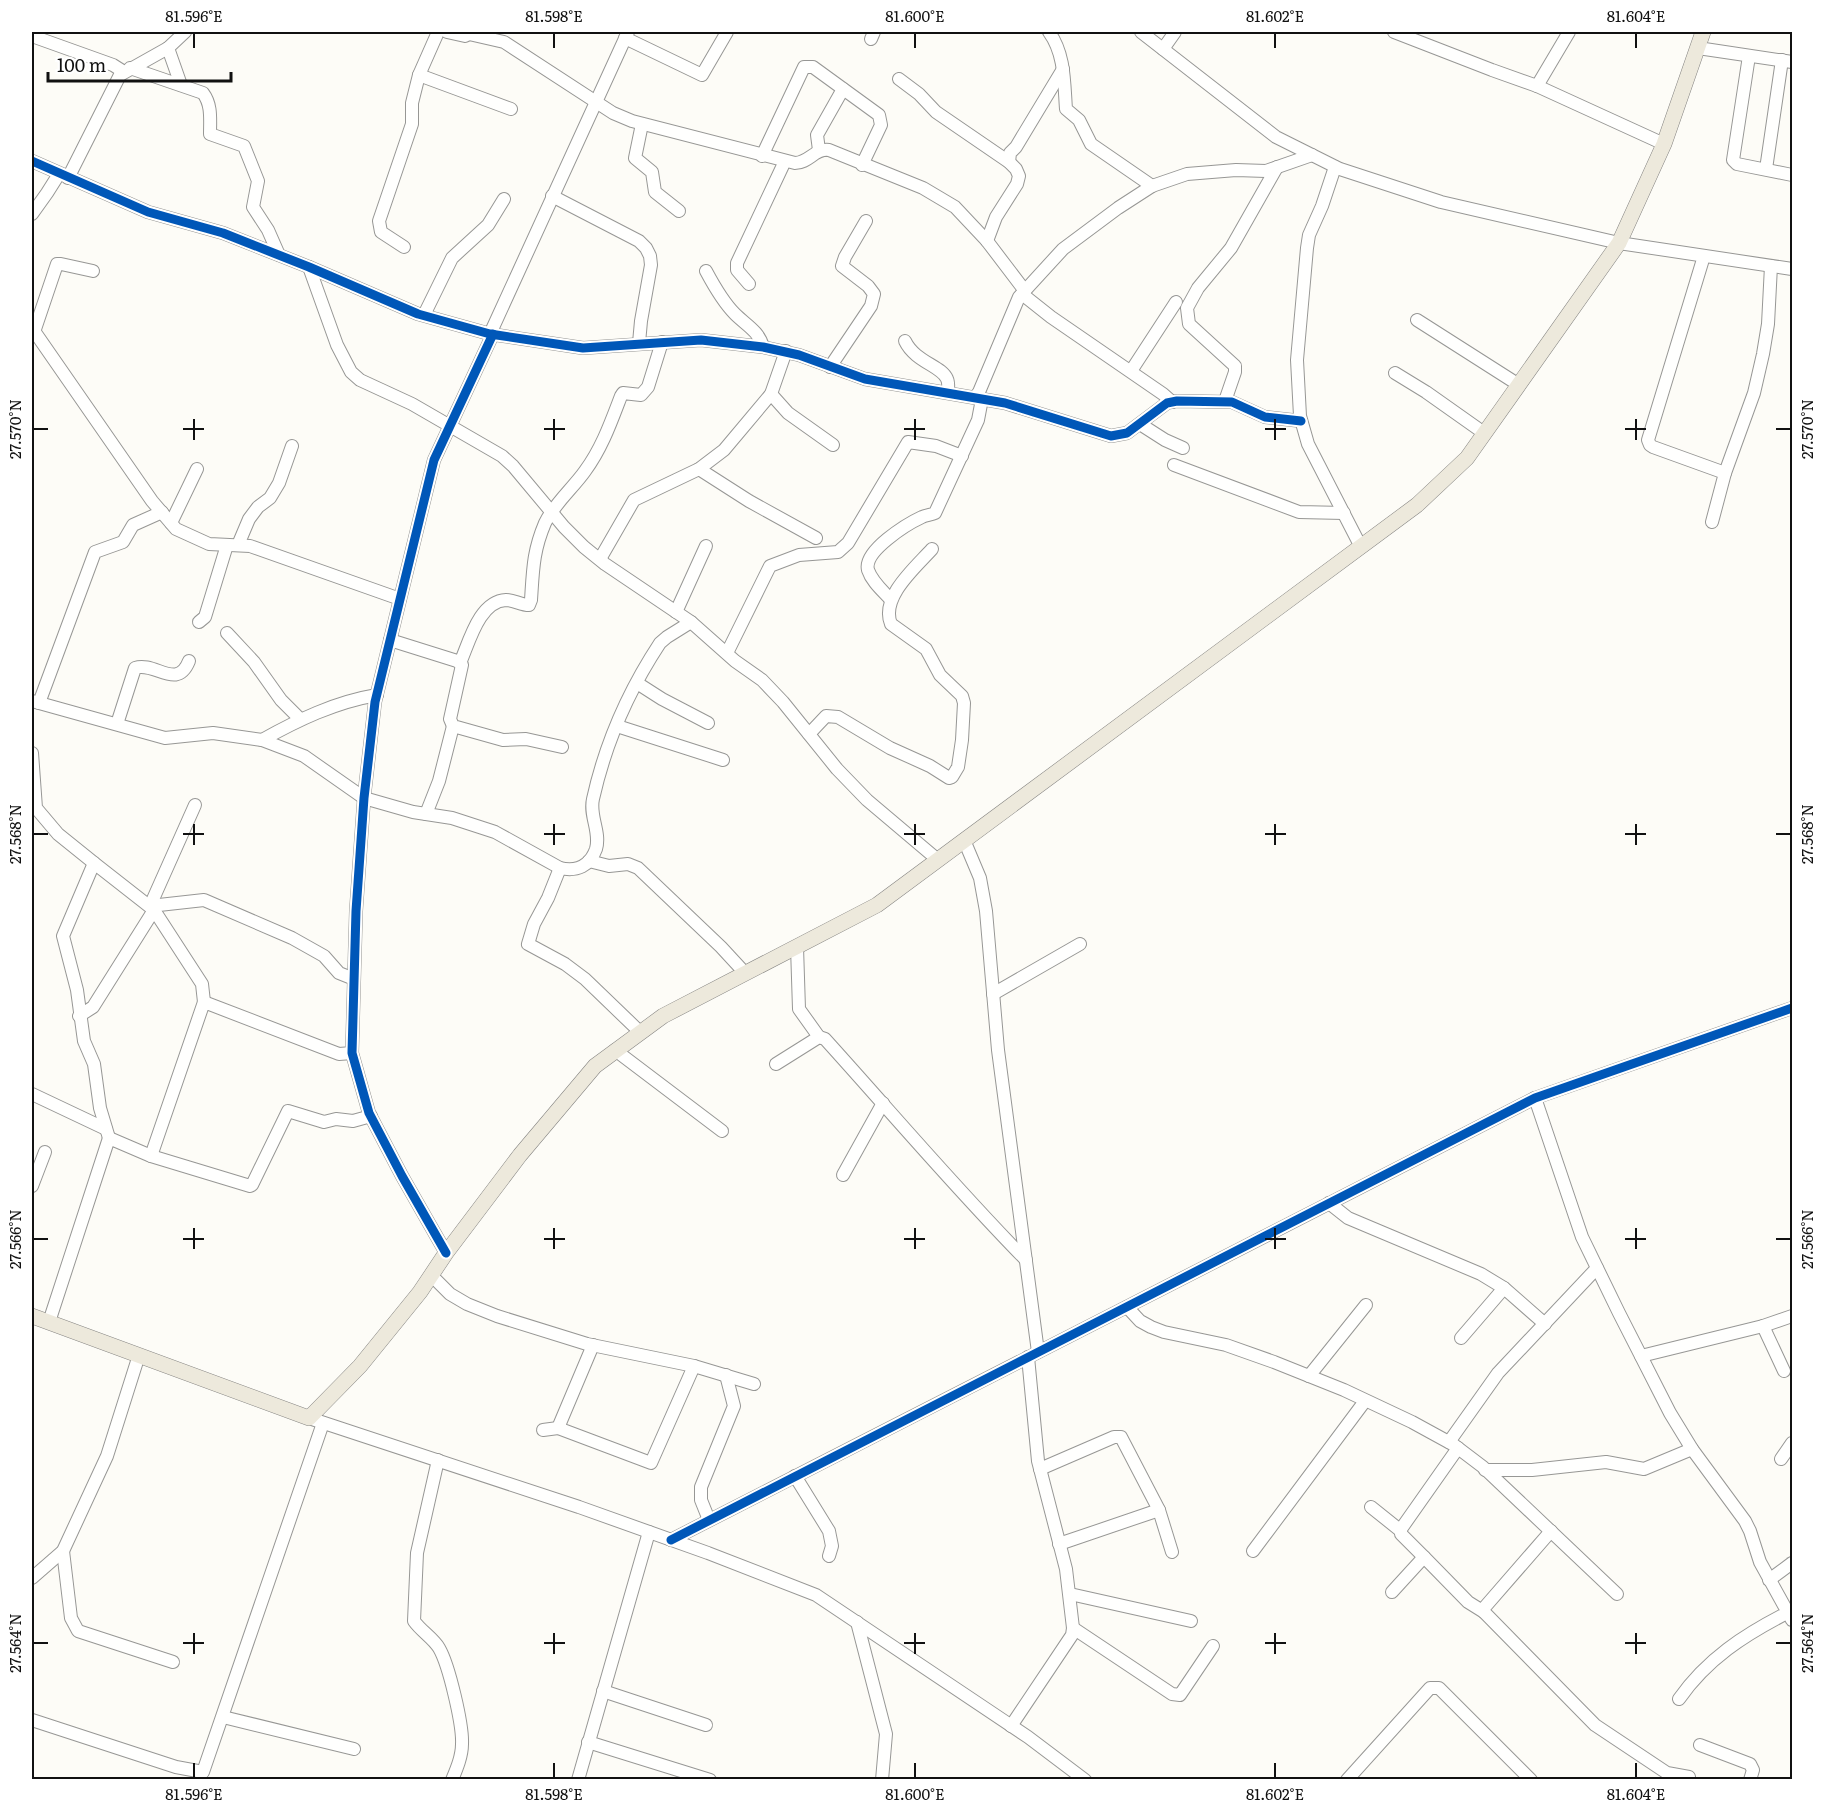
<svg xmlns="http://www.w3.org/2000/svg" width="1824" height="1811" font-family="Literata,serif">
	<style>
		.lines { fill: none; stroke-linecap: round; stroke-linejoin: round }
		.minor-casing { stroke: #979795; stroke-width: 14 }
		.major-casing { stroke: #858482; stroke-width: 16 }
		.minor { stroke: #fffffe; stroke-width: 12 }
		.major { stroke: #ede9dc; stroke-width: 15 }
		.cycleway-casing { stroke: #fff; stroke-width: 13 }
		.cycleway { stroke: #0057b8; stroke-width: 9 }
		.ticks { fill: none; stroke: #111; stroke-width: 2 }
		.neatline { fill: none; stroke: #111; stroke-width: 2 }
		.ticks-label { font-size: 15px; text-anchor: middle; fill: #111 }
	</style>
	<rect width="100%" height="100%" fill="#fdfcf7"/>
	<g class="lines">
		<g class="minor-casing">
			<g id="minor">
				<polyline points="447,32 465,36 469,34"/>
				<path d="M 470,32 L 469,34 L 504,42 L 613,113 L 632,121 L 795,163 C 809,163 815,148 829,150 L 923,188 L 955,207 L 987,241 L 1025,291"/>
				<path d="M 1049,32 C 1065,54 1064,82 1066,109 L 1079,120 L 1091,144 L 1152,186"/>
				<polyline points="1141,32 1276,137 1340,169 1441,202 1619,243 1792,269"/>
				<polyline points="1394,32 1492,70 1537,86 1664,144"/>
				<polyline points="32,36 113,65 124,72"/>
				<polyline points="625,38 702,75 727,32"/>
				<polyline points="871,39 874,32"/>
				<polyline points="168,48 181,85"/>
				<polyline points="1698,48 1792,62"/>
				<polyline points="1163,49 1175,32"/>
				<polyline points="1749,56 1733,160 1737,164 1792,175"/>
				<path d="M 130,68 L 203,93 C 212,105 210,119 210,134 L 244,146 L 258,181 L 253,207 L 268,230 L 279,255"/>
				<polyline points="419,75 511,109"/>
				<polyline points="899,79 919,94 936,112 1009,162 1016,169 1019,176 1017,184 996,217 987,241"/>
				<polyline points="1537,86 1569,32"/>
				<polyline points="642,124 635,158 652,172 655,192 679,211"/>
				<polyline points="819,150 817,135 843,89"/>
				<polyline points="762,156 804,67 813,67 879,115 881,125 862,165"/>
				<polyline points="32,161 148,212 223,233 309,267 418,314 490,334 583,348 701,340 763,347 799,355 865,379 1005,403 1111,436 1127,433 1167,403 1177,401 1232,402 1265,417 1301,421"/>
				<polyline points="1009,162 1010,153 1016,147 1063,69"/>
				<polyline points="1335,167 1322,206 1309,235 1307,248 1297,360 1300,416 1308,444 1361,547"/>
				<polyline points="1766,169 1782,60"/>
				<polyline points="68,178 120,75 168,48 185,32"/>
				<polyline points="552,196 639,241 646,248 650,256 651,265 641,321 639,343"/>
				<polyline points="32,214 47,193 59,174"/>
				<polyline points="404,247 381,232 379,221 412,124 412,103 419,75 438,32"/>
				<polyline points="1704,256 1648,440 1650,445 1653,447 1725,473"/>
				<polyline points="309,267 337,345 351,372 360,380 412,404 502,456 513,466 564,527 584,547 605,564 691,622 735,661 762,680 783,702 837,769 867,800 938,860"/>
				<path d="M 706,271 C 714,286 723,302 735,314 C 746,325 759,331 763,347"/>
				<polyline points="749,284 737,270 737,263 785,161"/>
				<polyline points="1022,294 1051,317 1163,394 1172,402"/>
				<polyline points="424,315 452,258 488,225 504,199"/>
				<polyline points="1417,320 1519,385"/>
				<polyline points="32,328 152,501 176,529 209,544 250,546 400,599"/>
				<polyline points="34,332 57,264 61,264 93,271"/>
				<polyline points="490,334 628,32"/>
				<path d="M 905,341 C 915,362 942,366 947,379 C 949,383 948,388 948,393"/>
				<polyline points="830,367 871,306 874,294 868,286 842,266 845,257 866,221"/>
				<polyline points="1131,371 1176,302"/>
				<polyline points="1395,373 1426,392 1484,433"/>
				<polyline points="771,394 788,413 833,445"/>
				<polyline points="975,397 979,392 1019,297 1063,249 1118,208 1152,186 1187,174 1236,170 1266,171 1312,155"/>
				<polyline points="1225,401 1235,372 1235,366 1189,324 1187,308 1198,288 1231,248 1277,167"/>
				<polyline points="1140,424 1165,440 1183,448"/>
				<polyline points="1174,465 1299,512 1344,513"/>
				<polyline points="699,469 749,501 816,538"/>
				<polyline points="1712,522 1725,473 1754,393 1763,354 1768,324 1771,266"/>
				<polyline points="171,523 197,469"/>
				<polyline points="238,545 249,519 258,507 270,498 279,483 292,446"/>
				<polyline points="600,559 634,500 699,469 724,450 771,394 786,351"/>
				<path d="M 891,600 C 883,591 872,582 868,570 C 863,551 907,524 922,517 C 926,515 931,515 935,513 L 978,420 L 982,399"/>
				<polyline points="676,612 706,546"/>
				<polyline points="199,622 205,617 227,545"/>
				<polyline points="227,633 254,662 281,700 300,719"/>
				<polyline points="390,640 457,661 462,665 450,719 453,726 503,740 526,739 562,747"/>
				<polyline points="727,653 770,566 799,555 838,552 848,543 908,442 936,446 962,456"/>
				<path d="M 460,663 C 469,643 479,601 506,600 C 514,600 521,605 529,605 L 531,600 C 533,570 533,551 545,523 C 554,504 573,488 585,471 C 602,448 611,422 621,396 L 623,393 L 641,395 L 648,387 L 662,342"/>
				<polyline points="637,683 662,699 708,723"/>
				<path d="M 32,701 L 165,738 L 213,733 L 262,740 L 304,756 L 364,798 L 413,812 L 452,818 L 495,832 L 560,868 C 577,872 590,866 596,849 C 601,832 589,816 593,799 C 605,745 629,690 660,643 L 667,637 L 691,622"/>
				<polyline points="39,703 95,552 123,542 133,525 162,512"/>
				<path d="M 117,724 L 135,668 C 155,661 177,691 189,661"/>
				<polyline points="617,726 723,760"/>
				<path d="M 809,734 L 826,716 L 838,717 L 890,748 L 930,766 L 949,778 L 952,777 L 958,767 L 962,740 L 964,703 L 962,696 L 940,675 L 926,649 L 891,624 C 880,597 916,567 932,549"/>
				<path d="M 262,740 C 298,720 335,702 377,695"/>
				<polyline points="32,753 36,808 58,834 94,863"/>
				<polyline points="426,814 439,781 453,726"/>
				<polyline points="964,840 980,878 986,911 998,1050 1038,1352"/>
				<polyline points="589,861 609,866 628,864 638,868 721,947 745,973"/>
				<polyline points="560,868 548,898 534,924 528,944 565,964 585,979 640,1032"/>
				<polyline points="150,906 204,900 292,938 324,956 339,973 354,979"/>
				<polyline points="150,906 195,805"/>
				<polyline points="797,947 799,1009 819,1037"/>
				<polyline points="993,994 1080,944"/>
				<polyline points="79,1016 93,1007 154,910"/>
				<polyline points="615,1050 722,1131"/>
				<path d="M 776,1064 L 819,1037 L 825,1039 C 892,1113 956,1189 1026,1260"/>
				<polyline points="32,1094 106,1129"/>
				<polyline points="1535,1098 1582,1237 1619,1313 1670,1413 1692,1449 1745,1521 1750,1531 1760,1562 1792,1620"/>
				<polyline points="109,1138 100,1108 94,1064 84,1041 77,990 63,936 94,863 154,910 202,984 204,1002"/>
				<polyline points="151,1156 204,1002 339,1054 352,1053"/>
				<polyline points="843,1175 883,1103"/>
				<polyline points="32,1186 45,1152"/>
				<polyline points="1329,1203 1348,1218 1481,1274 1504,1288 1545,1324"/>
				<polyline points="446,1253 402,1176 369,1113 352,1053 356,911 364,798 375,702 434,460 493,334"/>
				<polyline points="431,1275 450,1294 467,1304 497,1316 587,1344 694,1366 754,1384"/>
				<polyline points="1127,1307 1140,1321 1151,1327 1164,1332 1226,1345 1274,1362 1344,1390 1412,1422 1454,1445 1483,1467 1617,1594"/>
				<polyline points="49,1322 109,1138 151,1156 250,1186 252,1185 288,1111 324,1122 336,1119 353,1121 371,1116"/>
				<polyline points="1763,1326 1784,1371"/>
				<polyline points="1461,1338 1504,1288"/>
				<polyline points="593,1345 558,1428 651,1463 694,1366"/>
				<polyline points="1641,1356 1763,1326 1792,1316"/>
				<polyline points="1309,1376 1366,1305"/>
				<polyline points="309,1418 579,1507 708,1553 816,1595 1028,1737 1085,1780"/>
				<polyline points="543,1430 558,1428"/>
				<polyline points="1449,1442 1498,1373 1597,1268"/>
				<polyline points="1781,1459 1792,1443"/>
				<path d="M 438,1460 L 417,1553 L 414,1621 C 421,1631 433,1638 439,1648 C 449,1665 463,1725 462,1744 C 462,1756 457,1768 452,1780"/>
				<polyline points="1040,1469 1114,1437 1121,1437 1159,1510 1172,1552"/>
				<polyline points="1485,1470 1532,1470 1606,1462 1644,1469 1692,1449"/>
				<polyline points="795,1476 829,1531 832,1546 829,1556"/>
				<polyline points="1371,1507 1401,1531"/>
				<polyline points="709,1520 701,1500 701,1487 734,1406 726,1375"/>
				<polyline points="1551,1531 1484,1608 1484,1612 1595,1725 1667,1773 1689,1777"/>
				<polyline points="671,1540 1535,1098 1792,1008"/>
				<polyline points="1059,1544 1159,1510"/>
				<polyline points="63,1551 71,1618 78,1631 173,1662"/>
				<polyline points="1253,1551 1365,1401"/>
				<polyline points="1424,1557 1468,1602 1484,1612"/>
				<polyline points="32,1578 63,1551 107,1456 139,1355"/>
				<polyline points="1769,1580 1792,1563"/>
				<polyline points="1392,1592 1424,1557 1401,1534 1401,1529 1458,1448"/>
				<polyline points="1070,1594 1191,1621"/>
				<polyline points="857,1622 886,1734 882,1780"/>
				<polyline points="1073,1628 1172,1694 1180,1695 1213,1646"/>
				<polyline points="603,1691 706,1725"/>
				<path d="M 1679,1699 C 1707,1659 1744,1635 1787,1613"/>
				<polyline points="223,1717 354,1749"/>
				<polyline points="32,1720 176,1767 203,1772 323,1423"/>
				<polyline points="1011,1726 1072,1635 1073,1628 1066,1569 1038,1461 1028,1357"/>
				<polyline points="588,1742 710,1780"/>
				<polyline points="1700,1745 1750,1764 1753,1770 1750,1780"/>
				<polyline points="578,1780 649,1532"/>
				<polyline points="1347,1780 1430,1688 1439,1688 1531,1780"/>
			</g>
		</g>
		<g class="major-casing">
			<polyline id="major" points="32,1316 309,1418 360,1366 420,1292 446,1253 520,1155 595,1066 663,1016 877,905 1417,505 1467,458 1619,243 1664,144 1703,32"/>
		</g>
		<use href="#minor" class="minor"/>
		<use href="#major" class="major"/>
		<g class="cycleway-casing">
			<g id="cycleway">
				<polyline points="32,161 148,212 223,233 309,267 418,314 490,334 583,348 701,340 763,347 799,355 865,379 1005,403 1111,436 1127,433 1167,403 1177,401 1232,402 1265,417 1301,421"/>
				<polyline points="446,1253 402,1176 369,1113 352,1053 356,911 364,798 375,702 434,460 493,334"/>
				<polyline points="671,1540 1535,1098 1792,1008"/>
			</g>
		</g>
		<use href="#cycleway" class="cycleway"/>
	</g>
	<path class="ticks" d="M 194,33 L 194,48M 554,33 L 554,48M 915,33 L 915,48M 1275,33 L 1275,48M 1636,33 L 1636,48M 194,419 L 194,440M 554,419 L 554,440M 915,419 L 915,440M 1275,419 L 1275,440M 1636,419 L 1636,440M 33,429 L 48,429M 183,429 L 204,429M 544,429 L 565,429M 904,429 L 925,429M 1265,429 L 1286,429M 1625,429 L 1646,429M 1776,429 L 1791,429M 194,824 L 194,845M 554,824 L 554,845M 915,824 L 915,845M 1275,824 L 1275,845M 1636,824 L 1636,845M 33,834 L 48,834M 183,834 L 204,834M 544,834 L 565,834M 904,834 L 925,834M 1265,834 L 1286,834M 1625,834 L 1646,834M 1776,834 L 1791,834M 194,1228 L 194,1249M 554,1228 L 554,1249M 915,1228 L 915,1249M 1275,1228 L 1275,1249M 1636,1228 L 1636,1249M 33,1239 L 48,1239M 183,1239 L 204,1239M 544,1239 L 565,1239M 904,1239 L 925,1239M 1265,1239 L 1286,1239M 1625,1239 L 1646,1239M 1776,1239 L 1791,1239M 194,1633 L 194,1654M 554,1633 L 554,1654M 915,1633 L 915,1654M 1275,1633 L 1275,1654M 1636,1633 L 1636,1654M 33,1643 L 48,1643M 183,1643 L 204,1643M 544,1643 L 565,1643M 904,1643 L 925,1643M 1265,1643 L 1286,1643M 1625,1643 L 1646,1643M 1776,1643 L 1791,1643M 194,1763 L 194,1778M 554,1763 L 554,1778M 915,1763 L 915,1778M 1275,1763 L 1275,1778M 1636,1763 L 1636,1778"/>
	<rect width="1824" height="1811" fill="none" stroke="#ffffff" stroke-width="66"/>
	<path d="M48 72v9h183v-9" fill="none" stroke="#111111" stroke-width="3"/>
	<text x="57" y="72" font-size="18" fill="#111111" stroke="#ffffff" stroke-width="4.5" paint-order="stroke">100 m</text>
	<rect x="33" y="33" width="1758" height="1745" class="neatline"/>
	<g class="ticks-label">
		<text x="194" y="22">81.596°E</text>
		<text x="554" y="22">81.598°E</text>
		<text x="915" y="22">81.600°E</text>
		<text x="1275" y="22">81.602°E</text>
		<text x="1636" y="22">81.604°E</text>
		<text transform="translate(16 429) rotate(-90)" y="5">27.570°N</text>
		<text transform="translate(1808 429) rotate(-90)" y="5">27.570°N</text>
		<text transform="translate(16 834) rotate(-90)" y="5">27.568°N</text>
		<text transform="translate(1808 834) rotate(-90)" y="5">27.568°N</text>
		<text transform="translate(16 1239) rotate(-90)" y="5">27.566°N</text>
		<text transform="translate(1808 1239) rotate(-90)" y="5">27.566°N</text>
		<text transform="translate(16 1643) rotate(-90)" y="5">27.564°N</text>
		<text transform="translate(1808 1643) rotate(-90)" y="5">27.564°N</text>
		<text x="194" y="1800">81.596°E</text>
		<text x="554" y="1800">81.598°E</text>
		<text x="915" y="1800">81.600°E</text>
		<text x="1275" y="1800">81.602°E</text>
		<text x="1636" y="1800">81.604°E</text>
	</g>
</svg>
